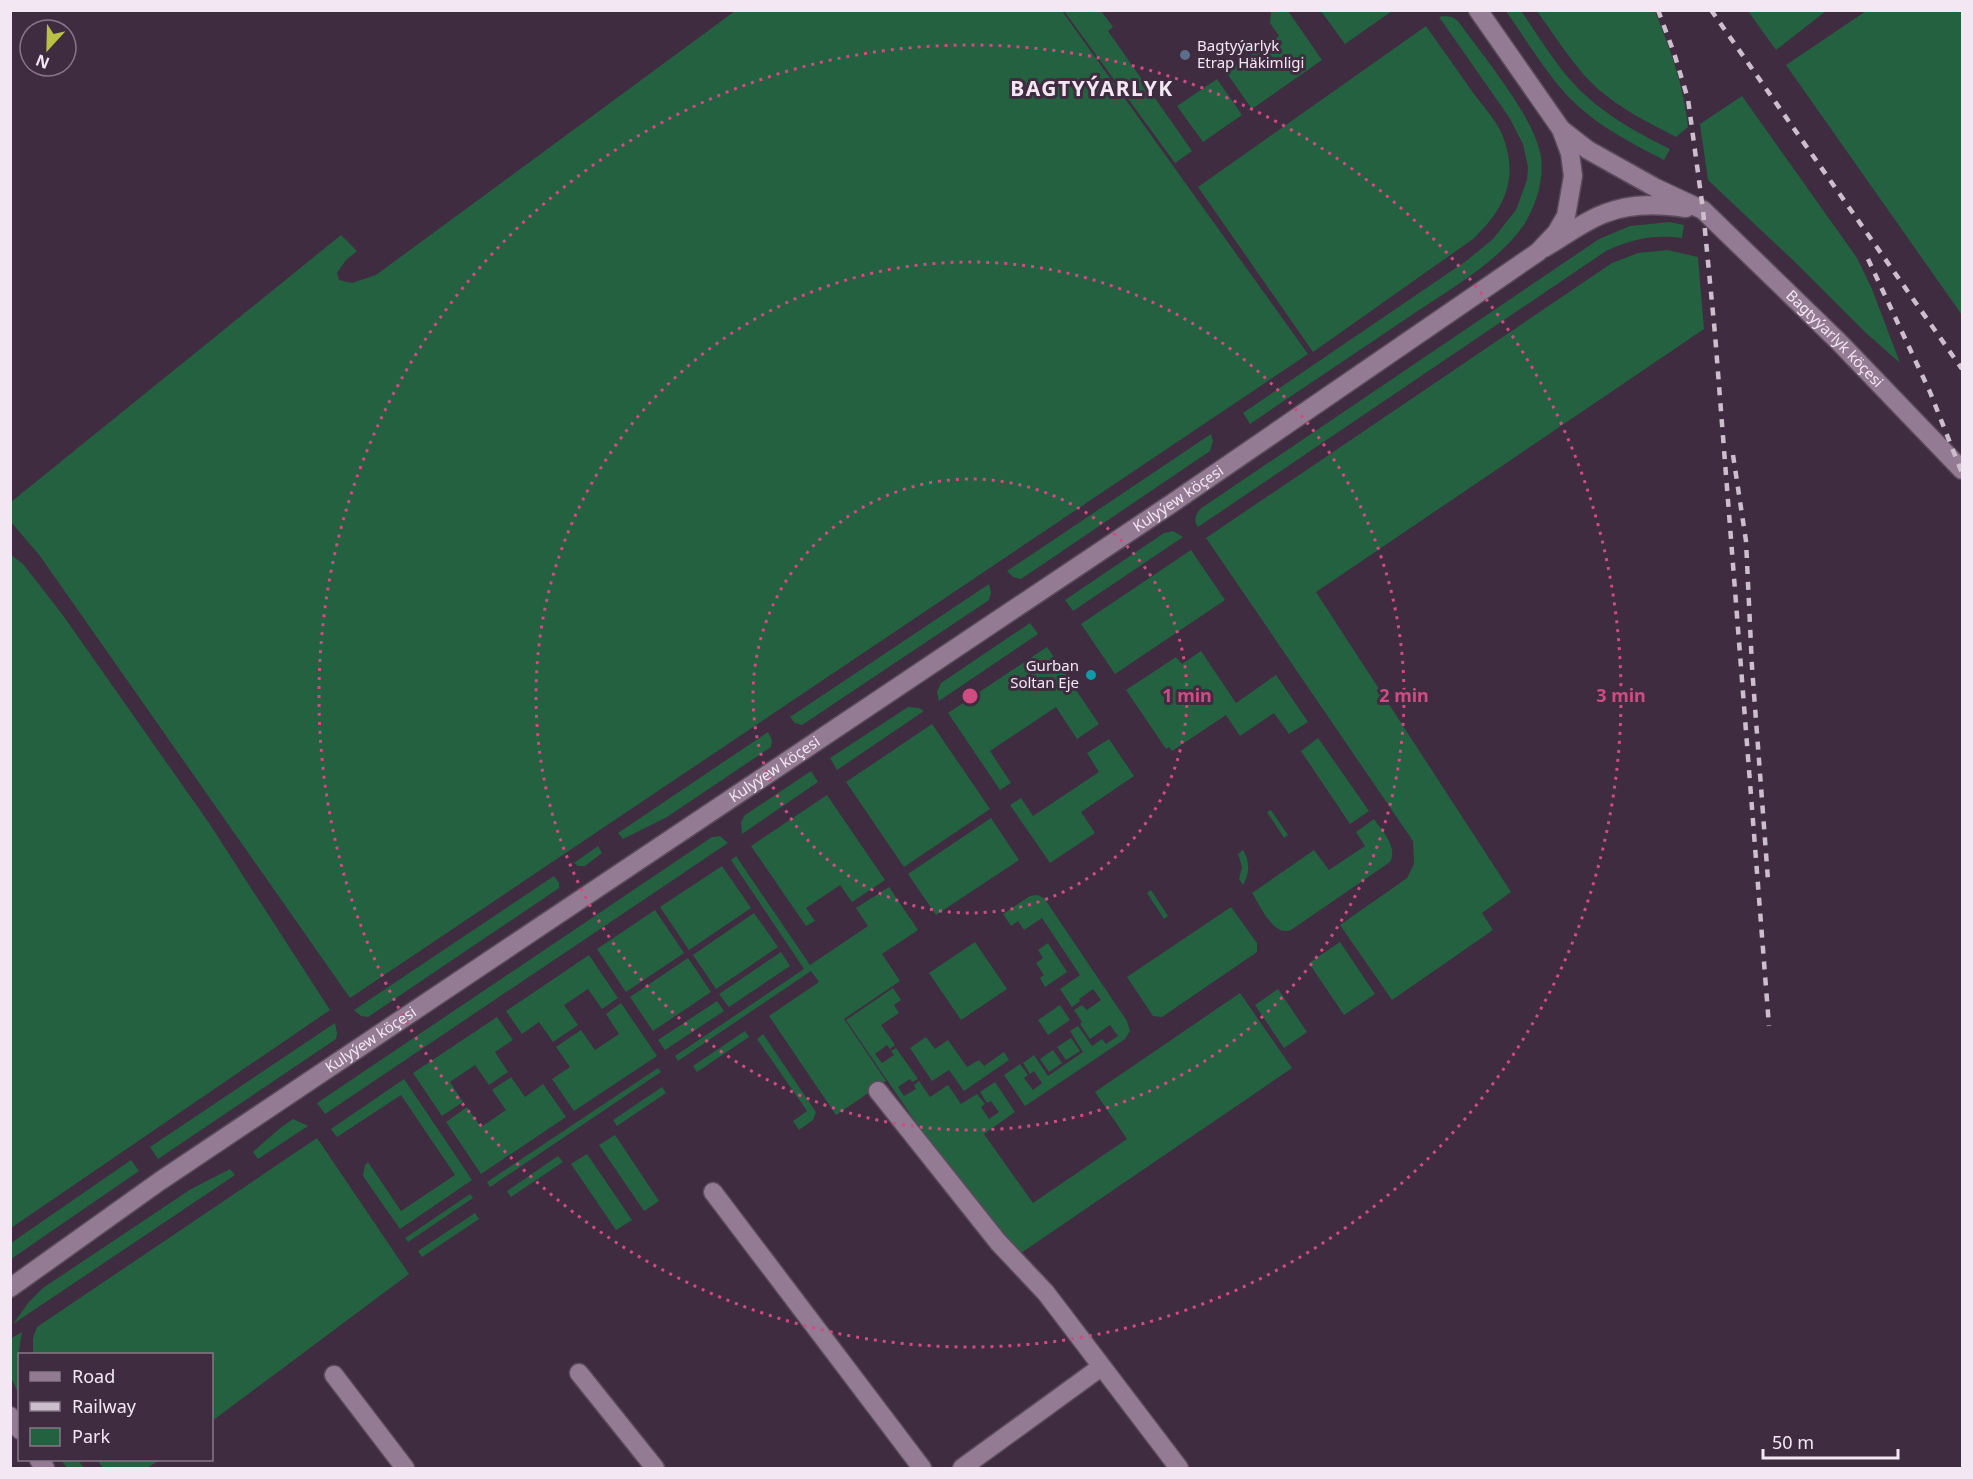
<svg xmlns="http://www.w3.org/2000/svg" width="1973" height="1479" font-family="'Noto Sans',sans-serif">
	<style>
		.green { fill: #236140 }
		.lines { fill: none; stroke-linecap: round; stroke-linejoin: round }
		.minor-casing { stroke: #5b4b5c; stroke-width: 21 }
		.tertiary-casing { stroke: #5b4b5c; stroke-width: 21 }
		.minor { stroke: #937c93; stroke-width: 18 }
		.tertiary { stroke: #937c93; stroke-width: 18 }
		.rail { stroke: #cdbecd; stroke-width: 4.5; stroke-dasharray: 8 8; stroke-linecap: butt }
		.ring { fill: none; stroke: #ce4c81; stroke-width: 3; stroke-dasharray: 3 6 }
		.service-dot { fill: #5c6f8a; stroke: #3f2c40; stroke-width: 2 }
		.culture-dot { fill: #0f9aa8; stroke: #3f2c40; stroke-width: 2 }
		.labels { text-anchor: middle; stroke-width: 6; stroke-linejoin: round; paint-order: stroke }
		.poi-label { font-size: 15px; fill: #f4e7f4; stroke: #3f2c40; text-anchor: start }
		.street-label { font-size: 15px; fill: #f4e7f4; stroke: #3f2c40 }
		.district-label { font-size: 21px; font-weight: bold; letter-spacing: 1.5px; fill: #f4e7f4; stroke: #3f2c40 }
		.centre { fill: #ce4c81; stroke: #3f2c40; stroke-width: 3 }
		.ring-label { font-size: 18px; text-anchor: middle; font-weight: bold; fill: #ce4c81; stroke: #3f2c40; stroke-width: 6; stroke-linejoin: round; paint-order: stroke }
	</style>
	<rect width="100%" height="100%" fill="#3f2c40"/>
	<g class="green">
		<polygon points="735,11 1062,11 1308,354 350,998 40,556 11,522 11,502 341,235 357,251 346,260 337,273 339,280 352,283 376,275"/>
		<polygon points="1064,11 1101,11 1113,27 1108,31 1192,151 1175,163"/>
		<polygon points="1271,11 1288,11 1322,60 1252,109 1226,72 1279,36 1270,23"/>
		<polygon points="1321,11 1392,11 1345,44"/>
		<path d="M 1506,11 L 1521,11 C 1538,35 1554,63 1575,85 C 1601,113 1636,132 1670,149 L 1664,160 C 1629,142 1592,123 1565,93 C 1543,68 1525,38 1506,11 Z"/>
		<path d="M 1537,11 L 1655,11 C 1670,49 1684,86 1688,127 L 1676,137 C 1643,120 1609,103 1584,75 C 1567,55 1552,32 1537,11 Z"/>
		<polygon points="1748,11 1826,11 1776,50"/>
		<polygon points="1866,11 1962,11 1962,315 1786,65"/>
		<path d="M 1444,16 L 1452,17 L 1458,21 C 1482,55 1535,117 1541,157 C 1544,181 1536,206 1523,226 C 1498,262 1449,290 1413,314 C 1359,351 1304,387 1250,424 L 1243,413 L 1466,261 L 1492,240 L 1516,210 L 1527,180 L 1528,167 L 1523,144 L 1509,117 L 1439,17 Z"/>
		<path d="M 1426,26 C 1442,49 1458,71 1474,94 C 1483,106 1495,119 1501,132 C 1520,176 1506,208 1473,239 L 1313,352 L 1198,187 Z"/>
		<polygon points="1217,79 1242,115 1203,142 1177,106"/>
		<polygon points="1742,96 1857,258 1872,289 1900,363 1865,332 1797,264 1708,180 1700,124"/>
		<path d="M 1669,222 L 1684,225 L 1682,238 C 1654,234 1631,239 1606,251 L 1198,527 C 1193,521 1196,514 1200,509 L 1599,239 L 1630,226 Z"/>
		<polygon points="1667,250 1698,257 1704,329 1316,592 1511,892 1482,913 1493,930 1392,1000 1340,925 1407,878 1414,864 1413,841 1206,538 1612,263 1638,253"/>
		<polygon points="1211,434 1213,441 1210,451 1021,579 1013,577 1007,571"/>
		<polygon points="1173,531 1183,537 1073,611 1065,600 1164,533"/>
		<polygon points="1191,550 1225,600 1115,674 1081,624"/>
		<polygon points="11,555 23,564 62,614 209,823 330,1010 11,1228"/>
		<polygon points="989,584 991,592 989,600 802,725 795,723 790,717"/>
		<polygon points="1030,623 1038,634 939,701 937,692 941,683"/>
		<polygon points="1047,647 1099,724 1077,739 1056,707 990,751 1011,783 1000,790 948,713"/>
		<polygon points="1201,651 1236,703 1276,675 1308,722 1289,734 1274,713 1240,736 1226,715 1172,751 1169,747 1166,749 1126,690 1176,657 1182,664"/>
		<polygon points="908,707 919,708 924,711 837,770 830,758"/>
		<polygon points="932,724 990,809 904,867 846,782"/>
		<polygon points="768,732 772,740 771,747 667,817 623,839 618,833"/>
		<polygon points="1318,738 1369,811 1350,824 1301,751"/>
		<polygon points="1109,739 1134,776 1081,812 1095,833 1050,863 1010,805 1021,798 1033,816 1099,772 1087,753"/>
		<polygon points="811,771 818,782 742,834 741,822 745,815"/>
		<polygon points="827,795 885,880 852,902 840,885 806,908 815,921 806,926 751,846"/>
		<polygon points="1271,810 1288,835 1284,838 1267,812"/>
		<polygon points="991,818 1019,860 936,915 908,874"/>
		<path d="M 1374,819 C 1383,832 1398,847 1390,862 L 1291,930 C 1273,937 1260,905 1252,893 L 1314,850 L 1329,870 L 1365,846 L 1356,832 Z"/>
		<polygon points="720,836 728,843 325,1114 317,1103 712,837"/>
		<polygon points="598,846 602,853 585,866 578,866 574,863"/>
		<path d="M 1243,850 C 1250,862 1250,873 1243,885 L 1239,879 L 1242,867 L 1238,854 Z"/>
		<polygon points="736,856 810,965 868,926 856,908 889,887 918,930 882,954 900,981 844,1019 886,1081 836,1115 769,1016 819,982 811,971 678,1061 675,1056 804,969 731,860"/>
		<polygon points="722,866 751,908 689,950 660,907"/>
		<polygon points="554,876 559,883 559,888 368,1017 361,1016 354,1010"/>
		<polygon points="1151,890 1168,916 1164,919 1147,893"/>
		<polygon points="1037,895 1044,898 1127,1021 1130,1031 1125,1039 1025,1106 1004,1075 1020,1064 1028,1075 1024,1078 1033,1090 1042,1083 1034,1071 1030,1074 1023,1063 1034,1055 1048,1076 1083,1052 1070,1031 1078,1026 1092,1046 1102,1039 1106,1044 1118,1036 1110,1025 1090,1039 1080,1024 1082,1022 1074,1010 1082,1005 1087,1010 1101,1000 1093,989 1079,999 1080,1001 1072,1007 1060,989 1080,975 1042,918 1024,930 1018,921 1011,926 1003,914 1030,896"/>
		<polygon points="1231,907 1257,943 1257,952 1162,1017 1153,1016 1127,977"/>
		<polygon points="655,910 684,953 626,992 597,949"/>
		<polygon points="754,913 778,947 716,989 693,955"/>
		<polygon points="975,942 1007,989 961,1020 929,973"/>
		<polygon points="1340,942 1375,994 1344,1015 1309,963"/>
		<polygon points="1048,943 1067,972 1045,987 1040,978 1044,975 1036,963 1043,958 1038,950"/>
		<polygon points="781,952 790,966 729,1007 719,994"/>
		<polygon points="589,955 618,998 602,1009 588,989 564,1005 578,1025 553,1042 539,1022 522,1034 506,1011"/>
		<polygon points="688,958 711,992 653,1031 630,997"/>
		<polygon points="893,988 901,1000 894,1005 899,1013 881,1025 895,1045 890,1049 887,1045 875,1054 882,1063 894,1055 891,1051 896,1048 918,1079 912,1082 910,1079 898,1087 904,1096 916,1089 914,1085 919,1081 930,1097 948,1085 961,1104 977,1094 985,1104 981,1107 989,1119 999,1112 991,1101 987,1103 980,1092 995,1082 1015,1112 984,1134 1033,1203 1127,1139 1095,1092 1240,993 1292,1068 1021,1253 943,1162 846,1020"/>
		<polygon points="1278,989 1307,1032 1284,1048 1255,1005"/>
		<polygon points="717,1001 724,1011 665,1050 658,1040"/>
		<polygon points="621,1003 657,1056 574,1111 552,1079 570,1067 556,1047 581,1030 595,1050 619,1034 606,1014"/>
		<polygon points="1060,1005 1070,1020 1048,1035 1038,1020"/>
		<polygon points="497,1017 513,1040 495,1052 508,1072 489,1085 475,1065 450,1082 463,1102 442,1116 413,1073"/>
		<polygon points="335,1023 337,1033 336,1039 158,1159 150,1147"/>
		<polygon points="745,1031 749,1037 697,1072 693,1066"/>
		<polygon points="763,1034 816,1112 813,1120 799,1130 793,1121 807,1111 757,1039"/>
		<polygon points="926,1037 935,1049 948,1040 967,1067 979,1060 984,1066 1004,1052 1009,1060 964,1091 949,1070 932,1081 910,1048"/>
		<polygon points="1071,1038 1080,1051 1066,1060 1057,1047"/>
		<polygon points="1053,1050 1062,1063 1049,1072 1040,1059"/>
		<polygon points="658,1068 661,1072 490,1187 487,1182"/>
		<polygon points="511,1077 525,1097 543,1084 566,1117 481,1174 446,1122 467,1107 481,1127 506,1110 492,1090"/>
		<polygon points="404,1079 472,1180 400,1229 363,1176 365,1165 368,1162 401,1211 455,1175 401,1095 337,1137 331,1129"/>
		<polygon points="662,1087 666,1093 617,1126 613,1120"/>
		<polygon points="293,1119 308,1126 258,1159 253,1152 279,1129"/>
		<polygon points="615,1135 659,1201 644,1211 599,1145"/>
		<polygon points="317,1138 409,1274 212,1421 212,1354 33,1354 33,1338 37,1327"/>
		<polygon points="587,1154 632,1220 616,1230 571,1164"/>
		<polygon points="558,1156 563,1162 511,1197 507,1191"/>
		<polygon points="131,1160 139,1171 11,1259 11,1243"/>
		<polygon points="230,1169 235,1175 13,1324 29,1302 43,1288 191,1189"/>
		<polygon points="470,1194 473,1198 408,1242 405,1238"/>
		<polygon points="475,1213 479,1219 422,1257 418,1251"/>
		<polygon points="22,1332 18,1356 19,1394 11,1378 10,1339"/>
		<polygon points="61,1460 78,1460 84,1468 67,1468"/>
		<polygon points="97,1460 160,1460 147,1468 103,1468"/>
	</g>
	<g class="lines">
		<g class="minor-casing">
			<g id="minor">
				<path id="s1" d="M 1561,129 L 1588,150 L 1656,188 L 1703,210 L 1839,342 L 1962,470"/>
				<path d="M 1544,248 C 1564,237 1585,220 1606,213 C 1632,203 1659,204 1686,208"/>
				<polyline points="878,1091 998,1242 1046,1293 1179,1468"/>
				<polyline points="713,1192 922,1468"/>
				<polyline points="579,1373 655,1468"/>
				<polyline points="334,1375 405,1468"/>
				<polyline points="962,1468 1101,1367"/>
			</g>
		</g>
		<g class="tertiary-casing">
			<g id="tertiary">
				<path id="s2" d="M 10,1288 L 160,1181 L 1171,504 L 1538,252 L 1556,233 L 1566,216 L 1573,176 L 1570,153 L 1561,129 L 1478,10"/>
				<polyline points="10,1416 20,1430"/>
				<polyline points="39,1460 45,1468"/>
			</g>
		</g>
		<use href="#minor" class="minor"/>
		<use href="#tertiary" class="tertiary"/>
		<g class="rail">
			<polyline points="1658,10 1674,53 1688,99 1703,210 1715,334 1769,1026"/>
			<polyline points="1711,10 1962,369"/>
			<polyline points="1868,259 1930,392 1962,473"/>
			<polyline points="1733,455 1746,541 1752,667 1768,880"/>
		</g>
	</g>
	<g class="ring">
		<circle cx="970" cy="696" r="217"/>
		<circle cx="970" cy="696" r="434"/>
		<circle cx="970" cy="696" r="651"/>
	</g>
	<circle class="service-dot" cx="1185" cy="55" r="6"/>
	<circle class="culture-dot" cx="1091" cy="675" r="6"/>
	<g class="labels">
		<g class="poi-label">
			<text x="1197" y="51">Bagtyýarlyk<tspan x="1197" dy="17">Etrap Häkimligi</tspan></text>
			<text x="1079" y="671" text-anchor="end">Gurban<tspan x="1079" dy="17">Soltan Eje</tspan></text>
		</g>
		<g class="street-label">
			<text dy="5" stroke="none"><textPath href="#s1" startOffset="348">Bagtyýarlyk köçesi</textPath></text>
			<text dy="5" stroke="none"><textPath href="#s2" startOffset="1410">Kulyýew köçesi</textPath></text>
			<text dy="5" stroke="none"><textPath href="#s2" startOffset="924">Kulyýew köçesi</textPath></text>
			<text dy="5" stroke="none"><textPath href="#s2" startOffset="438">Kulyýew köçesi</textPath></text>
		</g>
		<g class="district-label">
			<text x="1092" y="96">BAGTYÝARLYK</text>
		</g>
	</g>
	<circle cx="970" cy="696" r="9" class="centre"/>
	<g class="ring-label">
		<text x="1187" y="702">1 min</text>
		<text x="1404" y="702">2 min</text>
		<text x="1621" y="702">3 min</text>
	</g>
	<rect width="1973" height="1479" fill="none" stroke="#f4e7f4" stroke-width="24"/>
	<rect x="18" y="1353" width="195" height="108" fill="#3f2c40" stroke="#877788" stroke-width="1.5"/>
	<rect x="30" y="1372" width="30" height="9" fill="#937c93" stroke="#877788" stroke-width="1.5"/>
	<text x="72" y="1383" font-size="18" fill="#f4e7f4">Road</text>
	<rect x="30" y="1402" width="30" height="9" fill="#cdbecd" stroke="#877788" stroke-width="1.5"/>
	<text x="72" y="1413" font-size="18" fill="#f4e7f4">Railway</text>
	<rect x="30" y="1428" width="30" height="18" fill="#236140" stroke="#877788" stroke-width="1.5"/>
	<text x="72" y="1443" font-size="18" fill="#f4e7f4">Park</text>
	<g transform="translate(48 48) rotate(202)"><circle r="28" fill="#3f2c40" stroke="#877788" stroke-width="1.5"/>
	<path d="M0-4.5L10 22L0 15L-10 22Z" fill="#bac045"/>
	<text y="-9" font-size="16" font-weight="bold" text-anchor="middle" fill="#f4e7f4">N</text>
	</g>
	<path d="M1763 1449v9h135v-9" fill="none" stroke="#f4e7f4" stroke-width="3"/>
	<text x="1772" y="1449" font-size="18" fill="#f4e7f4" stroke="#3f2c40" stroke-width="4.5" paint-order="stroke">50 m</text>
</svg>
